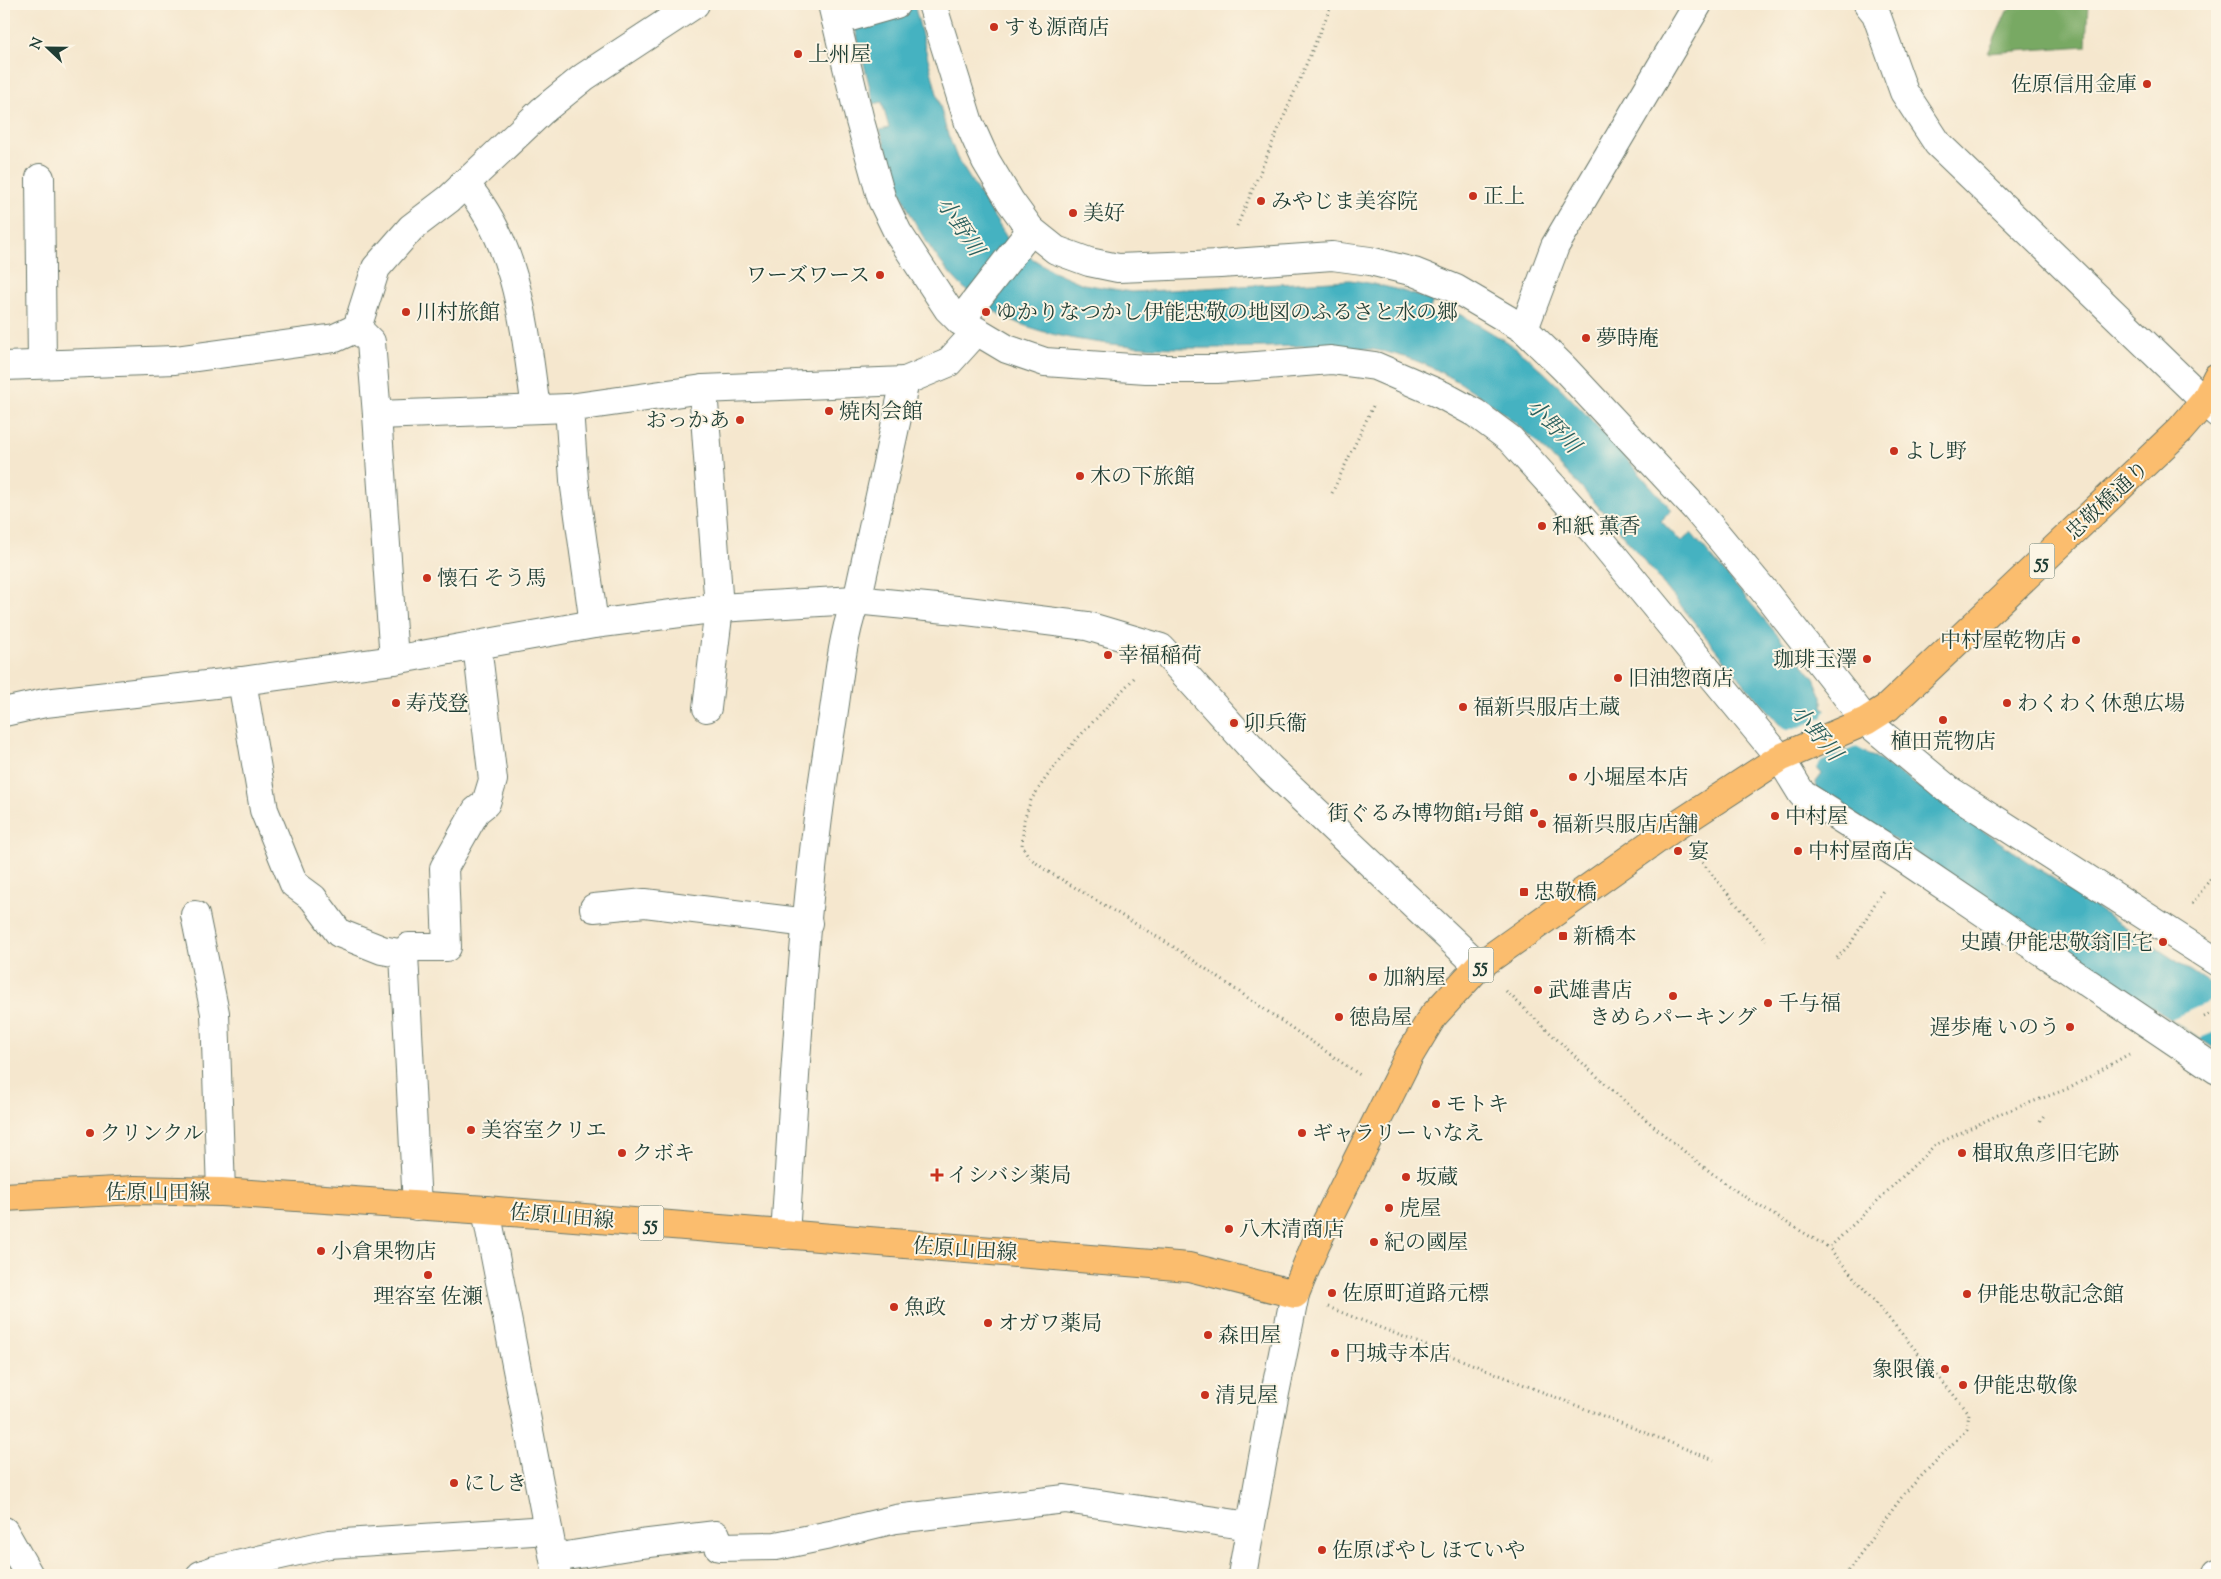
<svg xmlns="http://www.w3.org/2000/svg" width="2221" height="1579" font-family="'Sorts Mill Goudy','Noto Serif JP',serif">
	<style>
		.forest { fill: #78a964; stroke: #4c734c }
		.water { fill: #45b2c1; stroke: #32787a }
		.pier { fill: #f5e7ce }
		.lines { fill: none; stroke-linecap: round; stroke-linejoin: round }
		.minor-casing { stroke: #6a786a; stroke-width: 30 }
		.major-casing { stroke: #6a786a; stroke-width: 30 }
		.path { stroke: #6a786a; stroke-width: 3; stroke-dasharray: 1 4; stroke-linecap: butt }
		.minor { stroke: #fff; stroke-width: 28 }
		.major { stroke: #fbbd6e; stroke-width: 28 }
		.poi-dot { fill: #c8321e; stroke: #fcf5e5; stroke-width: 2 }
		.labels { text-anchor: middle; stroke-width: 4; stroke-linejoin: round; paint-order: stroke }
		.shield { fill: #fcf5e5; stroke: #617469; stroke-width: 1 }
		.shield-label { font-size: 20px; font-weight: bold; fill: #1f3d34 }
		.poi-label { font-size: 21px; fill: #1f3d34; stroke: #fcf5e5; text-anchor: start }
		.street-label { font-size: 21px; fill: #1f3d34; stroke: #fcf5e5 }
		.water-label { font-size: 22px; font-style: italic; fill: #2a605e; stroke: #fcf5e5 }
	</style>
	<rect width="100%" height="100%" fill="#fcf5e5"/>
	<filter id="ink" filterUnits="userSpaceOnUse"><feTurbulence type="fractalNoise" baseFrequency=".02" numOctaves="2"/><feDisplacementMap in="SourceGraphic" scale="10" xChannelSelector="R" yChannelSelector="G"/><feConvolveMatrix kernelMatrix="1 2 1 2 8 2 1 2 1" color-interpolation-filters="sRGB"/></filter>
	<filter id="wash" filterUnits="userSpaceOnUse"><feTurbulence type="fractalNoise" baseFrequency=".0096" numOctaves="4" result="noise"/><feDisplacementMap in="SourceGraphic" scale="20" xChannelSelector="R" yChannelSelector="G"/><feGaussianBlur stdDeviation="1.12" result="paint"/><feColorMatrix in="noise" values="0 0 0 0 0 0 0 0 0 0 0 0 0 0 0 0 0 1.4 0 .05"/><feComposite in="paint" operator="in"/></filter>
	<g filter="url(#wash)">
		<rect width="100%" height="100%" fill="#f5e7ce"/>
		<polygon class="forest" points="2016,4 2088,4 2086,46 1988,53 2007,11"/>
		<path class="water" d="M 849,4 L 914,4 L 946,129 L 957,158 L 1009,241 L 1025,254 L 1051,270 L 1083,284 L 1131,292 L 1350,280 C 1379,284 1405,291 1433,301 L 1428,313 L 1454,324 L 1459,314 C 1482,327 1506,340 1527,357 C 1580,403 1625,458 1672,510 L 1661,521 L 1681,542 L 1691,533 L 1814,678 L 1822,697 L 1822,706 L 1868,755 L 1875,757 L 2108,916 L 2217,988 L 2217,1050 L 2072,954 L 1817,790 L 1816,782 L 1822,774 C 1787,732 1749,691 1714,647 C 1678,602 1642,557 1604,513 C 1554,457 1503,403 1435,369 C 1380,342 1325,345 1266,347 C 1186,349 1061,353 992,310 C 957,288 932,254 912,217 C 898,190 890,159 880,130 L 889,128 L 882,102 L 874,104 Z"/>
		<g class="pier">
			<polygon points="1826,708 1869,753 1875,757 1856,747 1820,762 1816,771 1777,723 1786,729 1794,729 1822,718"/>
			<polygon points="2217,998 2217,1031 2200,1038 2171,1019"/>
		</g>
	</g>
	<g filter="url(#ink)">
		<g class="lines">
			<g class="minor-casing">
				<g id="minor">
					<polyline points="832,4 860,121 882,200 898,233 948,309 960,321 1007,349 1045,362 1146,369 1217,369 1331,360 1375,366 1442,395 1475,413 1510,439 1594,532 1780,758 1802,794 1903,858 2217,1070"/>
					<polyline points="932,4 969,123 986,161 1010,201 1031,230 1056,250 1089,262 1118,268 1220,264 1332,256 1370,261 1414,272 1456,289 1524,329 1564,368 1695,508 1764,591 1866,721 1949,790 2217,962"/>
					<polyline points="1868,4 1876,14 1904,92 1938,144 2217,413"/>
					<polyline points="836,21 896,4"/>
					<polyline points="40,178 42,364"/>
					<path d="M 464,183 C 519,244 525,331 536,409"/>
					<polyline points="960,321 1031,230"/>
					<polyline points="357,328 376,268 411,228 449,199 542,111 584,77 695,4"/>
					<polyline points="1524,329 1555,246 1698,4"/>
					<polyline points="4,366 175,360 335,338 357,328 371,342 377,415 569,408 703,389 905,381"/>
					<polyline points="703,389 719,608 707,708"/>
					<polyline points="569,408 574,480 594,624"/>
					<polyline points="377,415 394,660"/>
					<polyline points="242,681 264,810 294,884 313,898 339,933 382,950 404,954 417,1206"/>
					<polyline points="4,712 45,703 242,681 394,660 594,624 719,608 855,600 967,611 1087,626 1161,648 1269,767 1479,966"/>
					<polyline points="594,908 645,903 808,923"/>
					<polyline points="195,915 215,1013 221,1192"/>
					<polyline points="404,954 409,947 447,947 444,868 476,811 486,803 493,780 477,645"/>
					<polyline points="486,1210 557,1575"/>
					<path d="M 785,1235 C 796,1066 803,896 831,729 C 839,684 841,634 859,592 L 905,381 L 948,363 L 976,332"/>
					<polyline points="4,1531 29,1575"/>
					<polyline points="554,1558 641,1544 716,1535 719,1547 776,1546 830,1535 896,1519 1065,1499 1250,1526"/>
					<polyline points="201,1575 215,1570 329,1544 548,1530"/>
					<polyline points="1242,1575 1271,1413 1295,1294"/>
					<polyline points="2216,1575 2217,1573"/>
				</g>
			</g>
			<g class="major-casing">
				<polyline id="major" points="4,1197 135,1190 221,1192 486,1210 1189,1267 1295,1294 1316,1243 1409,1056 1433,1016 1479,966 1673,828 1780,758 1866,721 1888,707 2180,430 2205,401 2217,377"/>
			</g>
			<g class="path">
				<polyline points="1237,226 1332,4"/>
				<polyline points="1332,493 1374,404"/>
				<polyline points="1134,678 1076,740 1045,779 1031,800 1024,820 1022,846 1030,858 1044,869 1174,947 1360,1075"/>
				<polyline points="1696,855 1766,940"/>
				<polyline points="2192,904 2211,878 2217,875"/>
				<polyline points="1837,958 1851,943 1884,889"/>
				<path d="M 1506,991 C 1574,1056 1642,1120 1717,1177 C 1752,1204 1792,1225 1829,1248"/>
				<polyline points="2204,1017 2217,1011"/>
				<polyline points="2040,1121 2045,1114"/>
				<polyline points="1328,1307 1714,1460"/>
				<polyline points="1845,1575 1904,1494 1967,1429 1969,1413 1829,1248 1935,1145 2002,1113 2070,1088 2129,1054"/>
			</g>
			<use href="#minor" class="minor"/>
			<use href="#major" class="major"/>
		</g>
	</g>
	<g class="poi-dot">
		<circle cx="994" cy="27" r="5"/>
		<circle cx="798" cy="54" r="5"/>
		<circle cx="2147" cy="84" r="5"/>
		<circle cx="1473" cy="196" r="5"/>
		<circle cx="1261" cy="201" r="5"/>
		<circle cx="1073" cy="213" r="5"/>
		<circle cx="880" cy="275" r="5"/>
		<circle cx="406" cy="312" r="5"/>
		<circle cx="986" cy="312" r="5"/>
		<circle cx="1586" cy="338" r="5"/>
		<circle cx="829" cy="411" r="5"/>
		<circle cx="740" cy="420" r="5"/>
		<circle cx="1894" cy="451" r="5"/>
		<circle cx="1080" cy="476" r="5"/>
		<circle cx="1542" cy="526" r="5"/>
		<circle cx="427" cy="578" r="5"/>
		<circle cx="2076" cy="640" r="5"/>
		<circle cx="1108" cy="655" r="5"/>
		<circle cx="1867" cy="659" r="5"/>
		<circle cx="1618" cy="678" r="5"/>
		<circle cx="396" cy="703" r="5"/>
		<circle cx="2007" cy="703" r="5"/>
		<circle cx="1463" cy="707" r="5"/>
		<circle cx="1943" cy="720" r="5"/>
		<circle cx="1234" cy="723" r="5"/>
		<circle cx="1573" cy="777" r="5"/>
		<circle cx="1534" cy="813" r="5"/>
		<circle cx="1775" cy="816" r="5"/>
		<circle cx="1542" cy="824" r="5"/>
		<circle cx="1678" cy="851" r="5"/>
		<circle cx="1798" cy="851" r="5"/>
		<rect x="1519" y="887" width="10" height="10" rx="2.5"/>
		<rect x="1558" y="931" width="10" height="10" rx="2.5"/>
		<circle cx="2163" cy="942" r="5"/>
		<circle cx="1373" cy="977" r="5"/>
		<circle cx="1538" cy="990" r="5"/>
		<circle cx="1673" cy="996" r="5"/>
		<circle cx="1768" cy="1003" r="5"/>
		<circle cx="1339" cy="1017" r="5"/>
		<circle cx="2070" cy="1027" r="5"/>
		<circle cx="1436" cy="1104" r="5"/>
		<circle cx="471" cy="1130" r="5"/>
		<circle cx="90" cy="1133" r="5"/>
		<circle cx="1302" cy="1133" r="5"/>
		<circle cx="622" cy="1153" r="5"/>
		<circle cx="1962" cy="1153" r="5"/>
		<path d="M934.5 1167.5h5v5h5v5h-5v5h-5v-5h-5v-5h5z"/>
		<circle cx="1406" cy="1177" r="5"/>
		<circle cx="1389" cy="1208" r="5"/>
		<circle cx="1229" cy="1229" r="5"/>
		<circle cx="1374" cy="1242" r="5"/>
		<circle cx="321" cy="1251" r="5"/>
		<circle cx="428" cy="1275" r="5"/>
		<circle cx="1332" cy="1293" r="5"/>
		<circle cx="1967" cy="1294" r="5"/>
		<circle cx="894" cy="1307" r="5"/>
		<circle cx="988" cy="1323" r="5"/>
		<circle cx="1208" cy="1335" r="5"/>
		<circle cx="1335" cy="1353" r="5"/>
		<circle cx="1945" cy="1369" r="5"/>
		<circle cx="1963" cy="1385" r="5"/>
		<circle cx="1205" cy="1395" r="5"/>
		<circle cx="454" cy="1483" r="5"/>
		<circle cx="1322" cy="1550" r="5"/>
	</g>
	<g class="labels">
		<g class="shield">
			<rect x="2029.5" y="543.5" width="25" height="35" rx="4"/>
			<rect x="1468.5" y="947.5" width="25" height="35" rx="4"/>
			<rect x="638.5" y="1205.5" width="25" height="35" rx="4"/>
		</g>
		<g class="shield-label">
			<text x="2042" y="568">55</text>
			<text x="1481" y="972">55</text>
			<text x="651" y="1230">55</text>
		</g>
		<g class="poi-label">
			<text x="1004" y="34">すも源商店</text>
			<text x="808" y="61">上州屋</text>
			<text x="2137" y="91" text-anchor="end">佐原信用金庫</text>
			<text x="1483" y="203">正上</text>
			<text x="1271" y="208">みやじま美容院</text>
			<text x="1083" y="220">美好</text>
			<text x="870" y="282" text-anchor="end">ワーズワース</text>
			<text x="416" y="319">川村旅館</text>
			<text x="996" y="319">ゆかりなつかし伊能忠敬の地図のふるさと水の郷</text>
			<text x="1596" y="345">夢時庵</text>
			<text x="839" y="418">焼肉会館</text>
			<text x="730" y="427" text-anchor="end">おっかあ</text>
			<text x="1904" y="458">よし野</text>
			<text x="1090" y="483">木の下旅館</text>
			<text x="1552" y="533">和紙 薫香</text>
			<text x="437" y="585">懐石 そう馬</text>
			<text x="2066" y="647" text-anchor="end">中村屋乾物店</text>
			<text x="1118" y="662">幸福稲荷</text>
			<text x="1857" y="666" text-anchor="end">珈琲玉澤</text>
			<text x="1628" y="685">旧油惣商店</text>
			<text x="406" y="710">寿茂登</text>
			<text x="2017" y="710">わくわく休憩広場</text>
			<text x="1473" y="714">福新呉服店土蔵</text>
			<text x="1244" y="730">卯兵衞</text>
			<text x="1943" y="748" text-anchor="middle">植田荒物店</text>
			<text x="1583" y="784">小堀屋本店</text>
			<text x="1524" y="820" text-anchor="end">街ぐるみ博物館1号館</text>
			<text x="1785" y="823">中村屋</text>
			<text x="1552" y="831">福新呉服店店舗</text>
			<text x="1688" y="858">宴</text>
			<text x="1808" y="858">中村屋商店</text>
			<text x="1534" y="899">忠敬橋</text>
			<text x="1573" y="943">新橋本</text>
			<text x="2153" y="949" text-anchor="end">史蹟 伊能忠敬翁旧宅</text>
			<text x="1383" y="984">加納屋</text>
			<text x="1548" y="997">武雄書店</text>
			<text x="1778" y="1010">千与福</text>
			<text x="1349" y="1024">徳島屋</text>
			<text x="1673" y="1024" text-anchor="middle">きめらパーキング</text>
			<text x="2060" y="1034" text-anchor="end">遅歩庵 いのう</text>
			<text x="1446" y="1111">モトキ</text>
			<text x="481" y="1137">美容室クリエ</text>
			<text x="100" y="1140">クリンクル</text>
			<text x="1312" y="1140">ギャラリー いなえ</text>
			<text x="632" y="1160">クボキ</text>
			<text x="1972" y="1160">楫取魚彦旧宅跡</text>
			<text x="947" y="1182">イシバシ薬局</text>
			<text x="1416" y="1184">坂蔵</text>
			<text x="1399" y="1215">虎屋</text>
			<text x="1239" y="1236">八木清商店</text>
			<text x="1384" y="1249">紀の國屋</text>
			<text x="331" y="1258">小倉果物店</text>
			<text x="1342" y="1300">佐原町道路元標</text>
			<text x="1977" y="1301">伊能忠敬記念館</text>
			<text x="428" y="1303" text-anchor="middle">理容室 佐瀬</text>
			<text x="904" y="1314">魚政</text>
			<text x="998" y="1330">オガワ薬局</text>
			<text x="1218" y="1342">森田屋</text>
			<text x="1345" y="1360">円城寺本店</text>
			<text x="1935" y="1376" text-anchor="end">象限儀</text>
			<text x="1973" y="1392">伊能忠敬像</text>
			<text x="1215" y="1402">清見屋</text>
			<text x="464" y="1490">にしき</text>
			<text x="1332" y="1557">佐原ばやし ほていや</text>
		</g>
		<g class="street-label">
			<text transform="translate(2107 500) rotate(-43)" y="7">忠敬橋通り</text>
			<text x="158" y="1199">佐原山田線</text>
			<text transform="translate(562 1216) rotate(5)" y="7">佐原山田線</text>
			<text transform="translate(965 1249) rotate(4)" y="7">佐原山田線</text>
		</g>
		<g class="water-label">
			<text transform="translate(961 226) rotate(56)" y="8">小野川</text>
			<text transform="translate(1554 425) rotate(46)" y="8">小野川</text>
			<text transform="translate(1817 732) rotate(50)" y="8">小野川</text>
		</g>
	</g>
	<rect width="2221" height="1579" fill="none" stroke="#fcf5e5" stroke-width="20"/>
	<g transform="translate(48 48) rotate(292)" stroke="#fcf5e5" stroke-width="4" paint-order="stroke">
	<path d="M0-4L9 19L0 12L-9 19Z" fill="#1f3d34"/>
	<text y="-8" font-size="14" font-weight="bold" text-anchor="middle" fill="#1f3d34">N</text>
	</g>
</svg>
